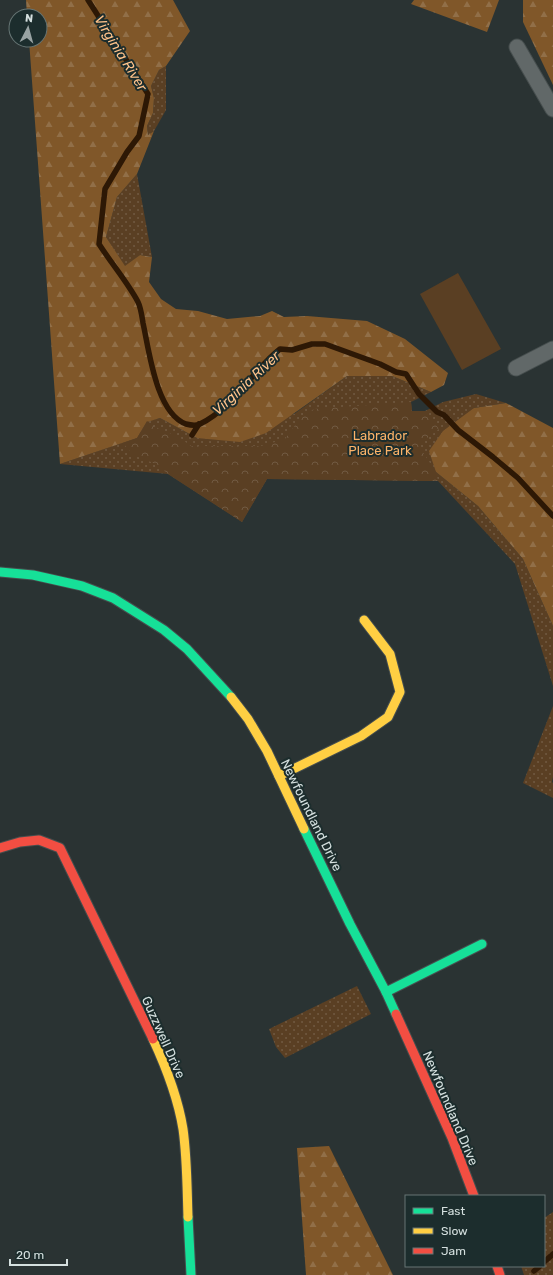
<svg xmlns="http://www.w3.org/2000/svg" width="553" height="1275" font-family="Rubik,sans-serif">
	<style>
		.grass { fill: url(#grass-dots) }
		.forest { fill: url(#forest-firs) }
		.park { fill: url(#park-crowns) }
		.pitch { fill: #5a3f23 }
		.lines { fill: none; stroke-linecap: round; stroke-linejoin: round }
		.stream { stroke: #2d1805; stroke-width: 5.5 }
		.street-casing { stroke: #464e4e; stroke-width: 17 }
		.fast-casing { stroke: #464e4e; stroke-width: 11 }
		.slow-casing { stroke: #464e4e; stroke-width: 11 }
		.jam-casing { stroke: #464e4e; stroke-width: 11 }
		.street { stroke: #616868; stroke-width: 15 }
		.fast { stroke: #16e098; stroke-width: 9 }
		.slow { stroke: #ffcf43; stroke-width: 9 }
		.jam { stroke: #f24e42; stroke-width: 9 }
		.labels { text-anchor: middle; stroke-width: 4; stroke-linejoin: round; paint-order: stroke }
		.park-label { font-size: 13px; fill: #fcb369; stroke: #1c2d2d }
		.street-label { font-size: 13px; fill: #d5e0df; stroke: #1c2d2d }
		.water-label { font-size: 14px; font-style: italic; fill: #ffc38b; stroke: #1c2d2d }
	</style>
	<defs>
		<pattern id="grass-dots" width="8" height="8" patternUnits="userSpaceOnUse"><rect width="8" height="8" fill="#5a3f23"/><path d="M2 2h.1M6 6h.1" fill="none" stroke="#715a42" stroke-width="1.8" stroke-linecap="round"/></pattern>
		<pattern id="forest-firs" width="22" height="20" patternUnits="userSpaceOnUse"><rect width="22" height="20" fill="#805729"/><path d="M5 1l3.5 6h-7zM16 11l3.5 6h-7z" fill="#916f48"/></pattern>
		<pattern id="park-crowns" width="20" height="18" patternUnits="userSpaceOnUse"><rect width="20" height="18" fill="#5a3f23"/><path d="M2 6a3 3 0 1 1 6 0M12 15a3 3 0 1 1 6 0" fill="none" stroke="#715a42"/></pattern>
	</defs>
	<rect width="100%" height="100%" fill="#2a3333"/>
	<g class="grass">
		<polygon points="166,66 166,110 154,131 148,135 147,126 153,113 154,98 151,86 159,70"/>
		<polygon points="137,174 152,257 140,255 125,267 106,237 117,197"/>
		<polygon points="347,376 392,376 431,392 411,402 412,411 425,411 443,402 476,394 506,403 474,408 436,472 478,506 523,559 553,626 553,686 515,564 438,481 267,479 242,522 168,474 60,464 136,438 147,421 160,418 197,438 294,414"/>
		<polygon points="553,706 553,777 552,782 553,783 553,798 523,783"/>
		<polygon points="357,986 371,1014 285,1058 276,1047 269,1029"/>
		<polygon points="553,1212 553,1275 524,1275 521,1266 544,1266 544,1218"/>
	</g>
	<g class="forest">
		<polygon points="26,0 173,0 190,31 166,66 159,70 151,86 154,98 153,113 147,126 148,135 154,131 137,174 117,197 106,237 125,266 140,255 152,257 149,282 161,299 176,309 198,311 227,319 260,316 272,311 284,317 307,316 367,321 405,339 448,373 444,385 431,392 392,376 347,376 266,433 240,442 197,438 160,418 147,422 137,438 60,464 29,40 40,40 40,16 27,16"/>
		<polygon points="414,0 499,0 487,32 411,4"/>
		<polygon points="523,0 553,0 553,85 523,22"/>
		<polygon points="506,403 553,428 553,626 523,559 478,506 436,472 429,451 443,431 474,408"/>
		<polygon points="329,1146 393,1275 306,1275 297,1148"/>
	</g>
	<polygon class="park" points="411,402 412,411 425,411 439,429 418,445 436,472 438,481 267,479 242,522 168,474 156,464 133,455 123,443 137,438 147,421 153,426 179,437 191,446 261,446 285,439 301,417 314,409"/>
	<polygon class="pitch" points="458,273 501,349 462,370 420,294"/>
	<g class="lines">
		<g class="stream">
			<path d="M 88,0 L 148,94 L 139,136 L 127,152 L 105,189 L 99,244 C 111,263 128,283 138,302 C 141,308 142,317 143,323 C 149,350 156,413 186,424 C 190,425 196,426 200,424 C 234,407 252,371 280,349 L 292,350 L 312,344 L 325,344 L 380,364 L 396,372 L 406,374 L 419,394 L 437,412 L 444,415 L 458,430 L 493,457 L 518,478 L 553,516"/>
			<polyline points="192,435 199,424"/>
			<polyline points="544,1262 553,1254"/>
			<polyline points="534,1271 540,1266"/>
		</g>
		<g class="street-casing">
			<g id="street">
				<polyline points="517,47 553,109"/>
				<polyline points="516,368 553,349"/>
			</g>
		</g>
		<g class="fast-casing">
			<g id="fast">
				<polyline points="0,572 33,575 82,586 113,598 164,630 187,649 231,697"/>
				<polyline points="304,829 350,924 386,992 396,1014"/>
				<polyline points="386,992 482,944"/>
				<polyline points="188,1217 191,1275"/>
			</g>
		</g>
		<g class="slow-casing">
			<g id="slow">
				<polyline points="231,697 248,719 267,751 304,829"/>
				<polyline points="279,776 361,736 388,717 400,692 390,654 364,620"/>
				<path d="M 153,1039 C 166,1067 178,1098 183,1129 C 187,1157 187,1188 188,1217"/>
			</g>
		</g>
		<g class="jam-casing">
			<g id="jam">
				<polyline points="0,848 20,842 39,840 60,848 153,1039"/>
				<polyline points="396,1014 452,1138 474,1196"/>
				<polyline points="497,1266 500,1275"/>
			</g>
		</g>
		<use href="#street" class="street"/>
		<use href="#fast" class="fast"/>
		<use href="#slow" class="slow"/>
		<use href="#jam" class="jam"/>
	</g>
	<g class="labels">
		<g class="park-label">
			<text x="380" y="440">Labrador<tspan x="380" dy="15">Place Park</tspan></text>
		</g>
		<g class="street-label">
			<text transform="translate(312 815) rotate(64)" y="5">Newfoundland Drive</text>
			<text transform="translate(164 1037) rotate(66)" y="5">Guzzwell Drive</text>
			<text transform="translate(451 1108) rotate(67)" y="5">Newfoundland Drive</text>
		</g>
		<g class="water-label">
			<text transform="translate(121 53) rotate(58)" y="5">Virginia River</text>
			<text transform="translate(246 383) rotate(-43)" y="5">Virginia River</text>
		</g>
	</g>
	<rect x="405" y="1195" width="140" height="72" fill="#1c2d2d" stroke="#667574"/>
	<rect x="413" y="1208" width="20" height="6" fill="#16e098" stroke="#667574"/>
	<text x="441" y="1215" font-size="12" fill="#d5e0df">Fast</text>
	<rect x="413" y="1228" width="20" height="6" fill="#ffcf43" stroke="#667574"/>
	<text x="441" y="1235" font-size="12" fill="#d5e0df">Slow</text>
	<rect x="413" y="1248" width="20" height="6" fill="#f24e42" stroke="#667574"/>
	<text x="441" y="1255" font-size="12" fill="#d5e0df">Jam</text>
	<g transform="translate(28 28) rotate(6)"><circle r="19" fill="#1c2d2d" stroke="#667574"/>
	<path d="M0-3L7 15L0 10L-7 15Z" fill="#99a3a3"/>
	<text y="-6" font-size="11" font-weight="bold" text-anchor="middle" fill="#d5e0df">N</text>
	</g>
	<path d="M10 1259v6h57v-6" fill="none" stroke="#d5e0df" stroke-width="2"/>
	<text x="16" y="1259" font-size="12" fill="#d5e0df" stroke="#1c2d2d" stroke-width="3" paint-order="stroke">20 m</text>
</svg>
